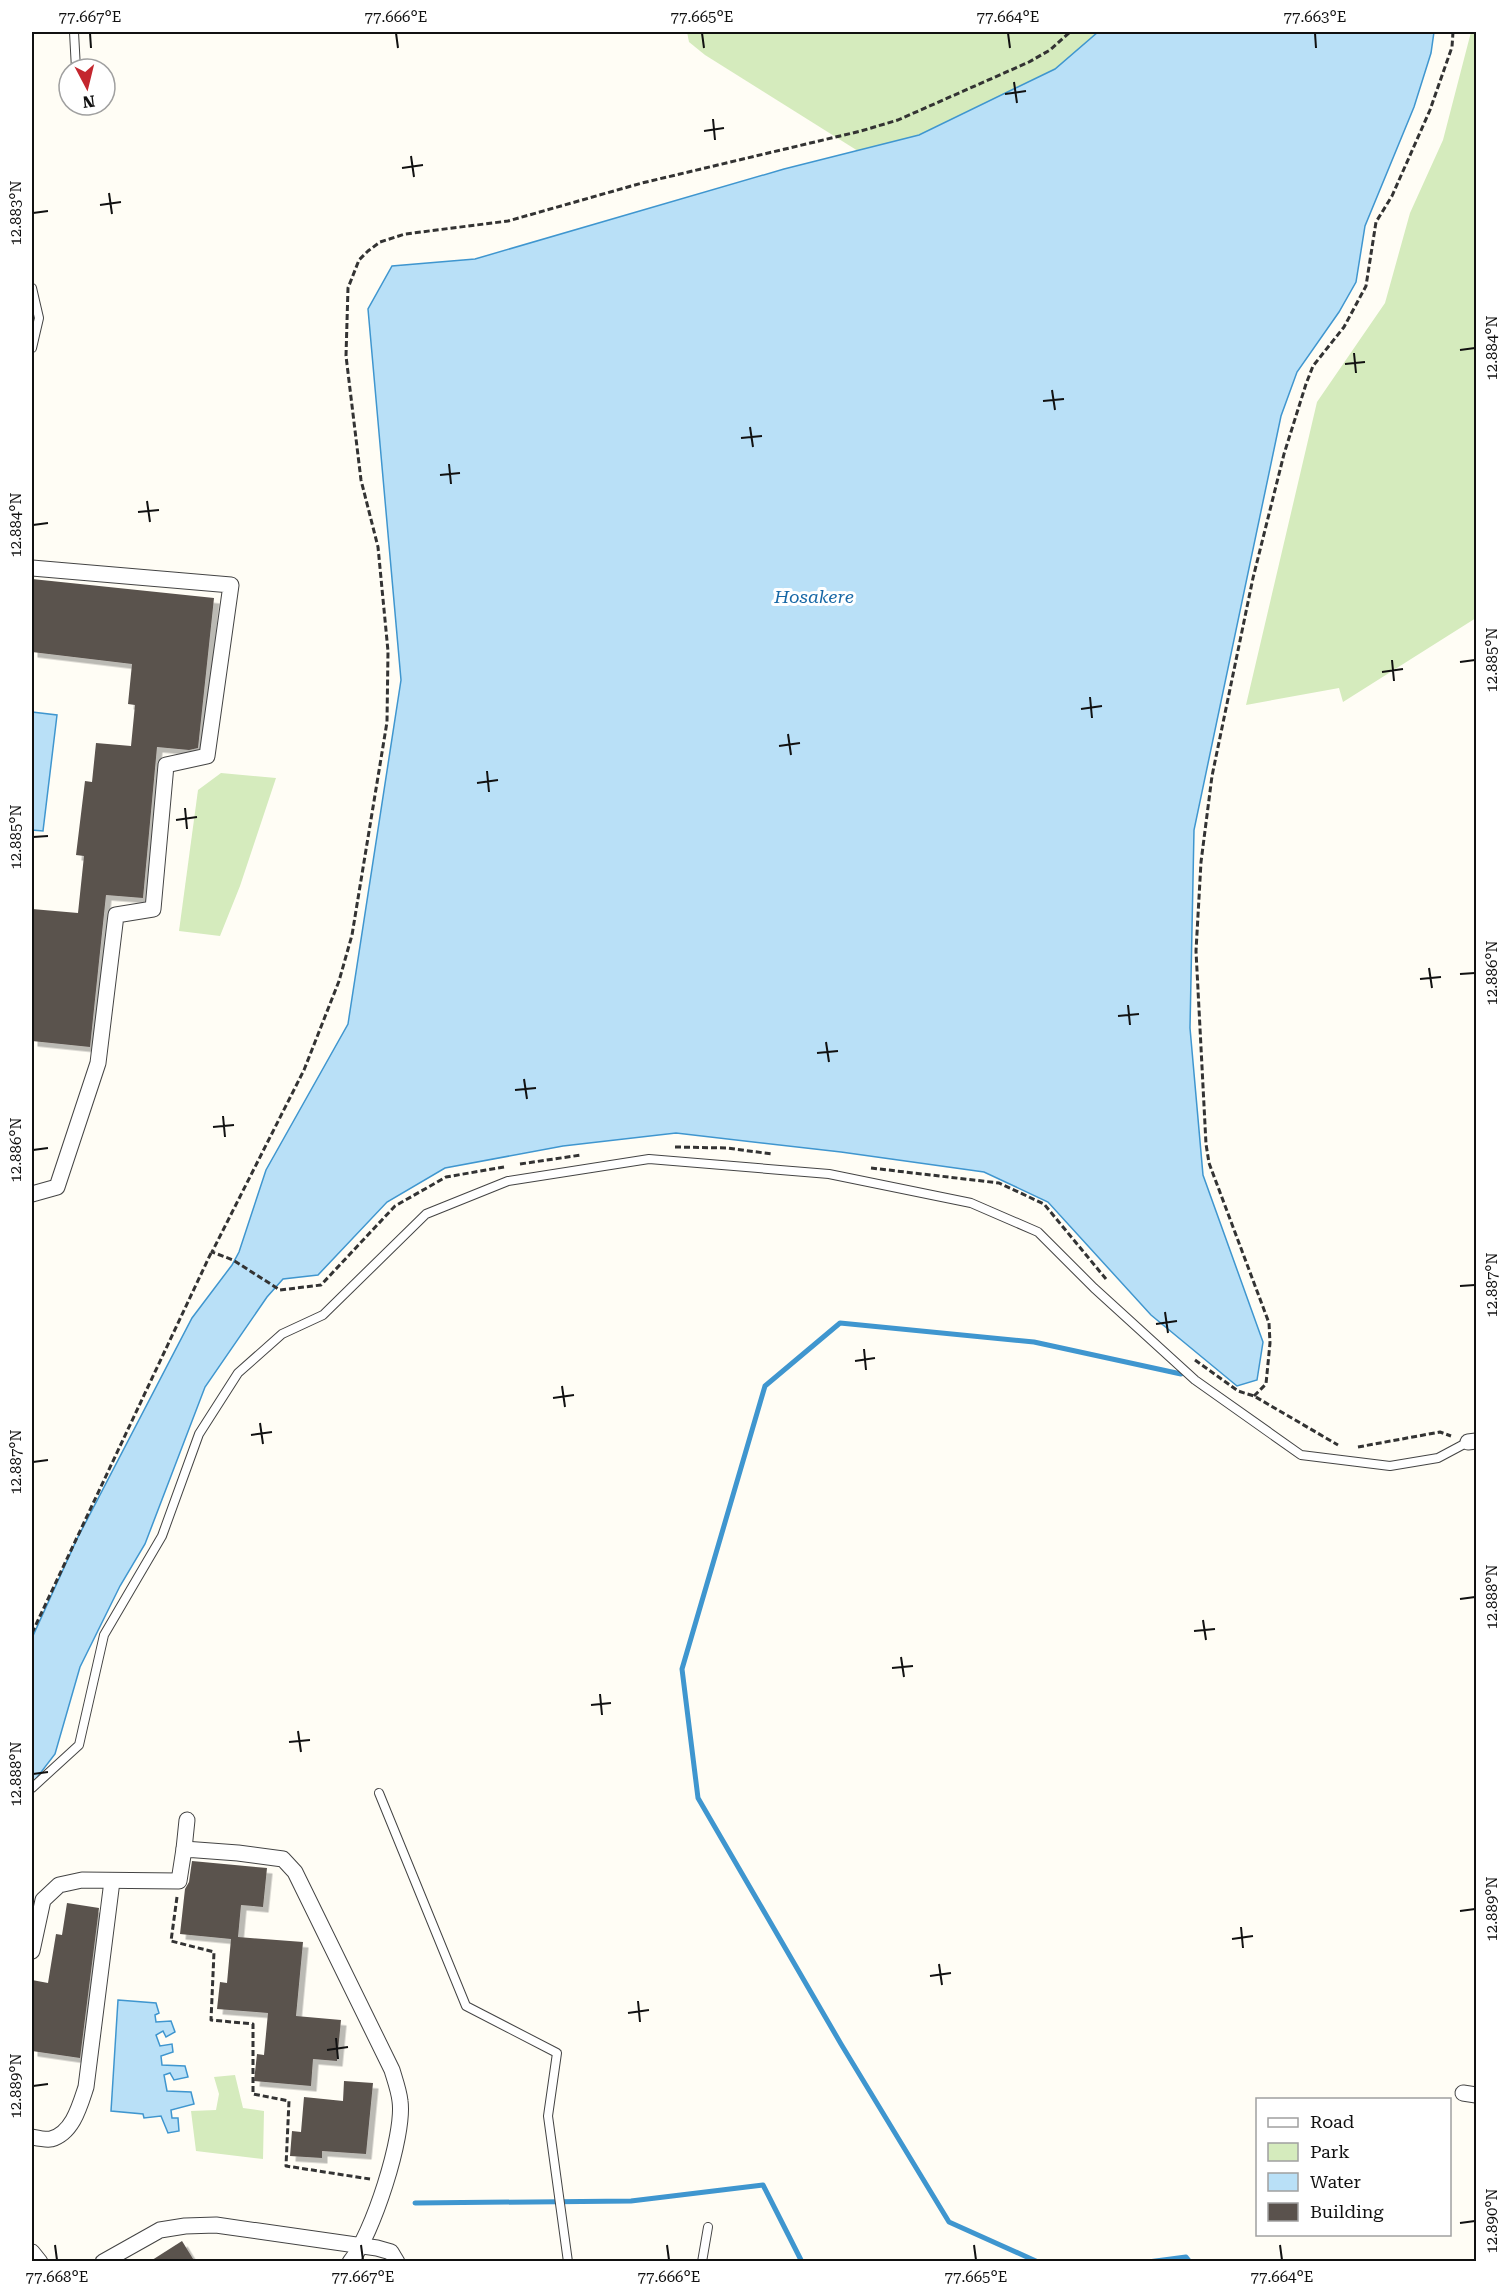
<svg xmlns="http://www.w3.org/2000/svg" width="1508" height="2293" font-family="'Roboto Serif',serif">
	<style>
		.green { fill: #d5ebbd }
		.water { fill: #b9e0f7; stroke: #3f96cf; stroke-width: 1.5 }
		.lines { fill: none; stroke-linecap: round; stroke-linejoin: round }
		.stream { stroke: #3f96cf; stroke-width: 5 }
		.building { fill: #5a524d; filter: url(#shadow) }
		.lane-casing { stroke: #444; stroke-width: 10 }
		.street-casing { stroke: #444; stroke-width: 17 }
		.path { stroke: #333; stroke-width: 3; stroke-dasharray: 6 3; stroke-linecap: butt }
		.lane { stroke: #fff; stroke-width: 8 }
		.street { stroke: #fff; stroke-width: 15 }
		.ticks { fill: none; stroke: #111; stroke-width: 2 }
		.labels { text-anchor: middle; stroke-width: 6; stroke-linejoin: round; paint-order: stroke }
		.water-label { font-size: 18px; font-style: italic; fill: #1768a6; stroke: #fff }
		.neatline { fill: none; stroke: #111; stroke-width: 2 }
		.ticks-label { font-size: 15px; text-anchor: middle; fill: #111 }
	</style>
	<defs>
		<filter id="shadow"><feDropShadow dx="5.5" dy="5.5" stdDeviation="0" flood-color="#0004"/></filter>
	</defs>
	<rect width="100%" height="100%" fill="#fffdf5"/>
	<g class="green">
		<polygon points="687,32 1098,32 1055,69 919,135 858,151 705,55 689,42"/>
		<polygon points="1471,32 1476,32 1476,618 1343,702 1339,688 1246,705 1317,402 1385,303 1410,213 1443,140"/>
		<polygon points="221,773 276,778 240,886 220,936 179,931 198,790"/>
		<polygon points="235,2075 243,2108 264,2111 263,2159 196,2151 191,2111 216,2110 219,2094 214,2077"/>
	</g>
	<g class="water">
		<polygon points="1098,32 1434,32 1431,53 1414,107 1365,226 1356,282 1339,312 1297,372 1281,416 1194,830 1190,1028 1203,1175 1263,1342 1257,1380 1237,1386 1151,1315 1048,1202 984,1172 841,1152 676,1133 563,1146 445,1168 387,1202 318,1275 283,1279 267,1297 205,1387 145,1544 120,1586 80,1667 55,1754 32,1784 32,1638 77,1539 192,1318 232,1265 239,1252 266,1170 348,1024 401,680 368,309 392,266 475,259 784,169 919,135 1055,69"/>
		<polygon points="32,712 57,715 43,831 32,830"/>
		<polygon points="118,2000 156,2003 159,2013 155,2015 156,2022 171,2021 175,2032 166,2037 163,2031 156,2035 160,2046 172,2044 173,2052 161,2056 162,2065 185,2066 188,2077 174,2080 170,2073 164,2075 167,2091 191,2092 194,2104 171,2110 172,2118 178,2118 179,2131 168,2133 161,2116 144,2118 143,2114 111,2111"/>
	</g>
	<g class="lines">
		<g class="stream">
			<polyline points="415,2203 631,2201 763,2185 802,2262"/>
			<polyline points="1038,2262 949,2222 841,2044 698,1798 682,1669 765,1386 840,1323 1034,1342 1181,1374"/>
			<polyline points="1148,2262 1186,2257 1190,2262"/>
		</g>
	</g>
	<g class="building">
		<polygon points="32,579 214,598 198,748 189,750 157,747 143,898 106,895 90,1047 32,1041 32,909 78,913 84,856 76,855 85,781 92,782 96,743 131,746 135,705 128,704 132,664 32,652"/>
		<polygon points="192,1861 267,1868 263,1907 241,1905 238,1937 303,1942 296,2016 341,2020 337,2061 313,2059 311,2086 254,2081 257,2054 264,2055 268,2013 217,2009 220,1982 227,1983 231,1939 180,1934 185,1889 189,1882"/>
		<polygon points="67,1903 99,1908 80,2058 32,2051 32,1980 48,1983 56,1934 62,1935"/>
		<polygon points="344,2081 373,2083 366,2154 322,2151 322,2158 290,2156 292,2131 301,2132 304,2097 343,2101"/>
		<polygon points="182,2241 195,2262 149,2262"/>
	</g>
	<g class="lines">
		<g class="lane-casing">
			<g id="lane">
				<polyline points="74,32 76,69"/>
				<polyline points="32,288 39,318 32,348"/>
				<polyline points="32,1788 79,1745 104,1635 162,1536 199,1434 238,1373 282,1334 323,1315 426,1214 508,1181 649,1159 829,1174 971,1203 1038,1232 1094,1288 1195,1380 1301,1455 1390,1466 1438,1458 1468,1442"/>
				<polyline points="379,1793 466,2006 557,2053 548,2116 568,2262"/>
				<polyline points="702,2262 708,2227"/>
			</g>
		</g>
		<g class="street-casing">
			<g id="street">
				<polyline points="32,568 231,585 207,756 166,765 153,909 116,915 98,1063 57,1187 32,1194"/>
				<polyline points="1468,1442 1476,1441"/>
				<polyline points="184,1849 187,1820"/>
				<path d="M 32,1951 L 43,1900 L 59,1885 L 82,1880 L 179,1881 L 184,1849 L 238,1853 L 283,1859 L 295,1872 L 392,2070 C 395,2080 399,2091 400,2101 C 405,2135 372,2236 350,2262"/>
				<polyline points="1463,2093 1476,2095"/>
				<path d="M 32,2137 C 37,2138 46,2140 51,2139 C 73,2133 80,2105 86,2087 L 112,1881"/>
				<polyline points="32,2252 40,2262"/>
				<polyline points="103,2262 160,2230 185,2226 216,2225 377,2248 391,2252 397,2262"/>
			</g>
		</g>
		<g class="path">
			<polyline points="675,1147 727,1148 772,1154"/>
			<polyline points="520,1164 581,1155"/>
			<polyline points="504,1167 446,1177 395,1206 321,1285 280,1290 233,1260 212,1252 304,1070 339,981 352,935 387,722 388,651 378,547 361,480 346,356 348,288 359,260 368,251 380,242 405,234 508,221 642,183 861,131 898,120 1029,62 1050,50 1070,32"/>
			<polyline points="871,1168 999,1183 1044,1204 1106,1279"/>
			<polyline points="1195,1360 1238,1391 1254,1396 1338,1445"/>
			<polyline points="1254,1396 1266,1384 1270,1343 1269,1323 1209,1163 1206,1144 1196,951 1201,862 1212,776 1253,578 1284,454 1306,384 1313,366 1344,327 1366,286 1376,222 1392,196 1430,110 1452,47 1453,32"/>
			<polyline points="1358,1447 1440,1432 1451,1436"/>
			<polyline points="32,1633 211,1253"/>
			<polyline points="177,1897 171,1941 214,1952 211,2020 253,2024 253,2094 289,2101 286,2166 370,2179"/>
		</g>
		<use href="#lane" class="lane"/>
		<use href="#street" class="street"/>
	</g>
	<path class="ticks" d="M 90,33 L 91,48M 396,33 L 398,48M 702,33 L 704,48M 1008,33 L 1010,48M 1315,33 L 1316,48M 1014,82 L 1017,103M 1005,94 L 1026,91M 713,119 L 715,140M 704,131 L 724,128M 411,156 L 414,177M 402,168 L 423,165M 109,193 L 112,214M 100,205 L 121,202M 33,213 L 48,211M 1460,350 L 1475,348M 1354,353 L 1356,373M 1345,364 L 1365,362M 1052,390 L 1055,410M 1043,401 L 1064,399M 750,427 L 753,447M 741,438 L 762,436M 449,464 L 451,484M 440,475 L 460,473M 147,501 L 150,522M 138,512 L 159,510M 33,525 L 48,523M 1392,660 L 1394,681M 1460,662 L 1475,660M 1382,672 L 1403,669M 1090,697 L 1092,718M 1081,709 L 1102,706M 788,734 L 791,755M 779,746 L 800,743M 487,771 L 489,792M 477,783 L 498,780M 185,808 L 187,829M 176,820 L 197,817M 33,837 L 48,836M 1429,968 L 1432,988M 1460,974 L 1475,973M 1420,979 L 1441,977M 1128,1005 L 1130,1025M 1118,1016 L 1139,1014M 826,1042 L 829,1062M 817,1053 L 838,1051M 524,1079 L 527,1099M 515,1090 L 536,1088M 223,1116 L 225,1137M 213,1127 L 234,1125M 33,1150 L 48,1148M 1460,1286 L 1475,1285M 1165,1312 L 1168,1333M 1156,1324 L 1177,1321M 864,1349 L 866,1370M 855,1361 L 875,1358M 562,1386 L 565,1407M 553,1398 L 574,1395M 260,1423 L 263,1444M 251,1435 L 272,1432M 33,1462 L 48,1460M 1460,1599 L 1475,1597M 1203,1620 L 1206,1640M 1194,1631 L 1215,1629M 901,1657 L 904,1677M 892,1668 L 913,1666M 600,1694 L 602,1715M 591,1705 L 611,1703M 298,1731 L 301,1752M 289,1742 L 310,1740M 33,1774 L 48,1772M 1460,1911 L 1475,1909M 1241,1927 L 1243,1948M 1232,1939 L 1253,1936M 939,1964 L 942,1985M 930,1976 L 951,1973M 638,2001 L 640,2022M 628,2013 L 649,2010M 336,2038 L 338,2059M 327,2050 L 348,2047M 33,2086 L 48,2084M 1460,2223 L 1475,2221M 55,2245 L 57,2260M 361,2245 L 363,2260M 667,2245 L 669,2260M 974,2245 L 976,2260M 1280,2245 L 1282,2260"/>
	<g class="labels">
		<g class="water-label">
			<text x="814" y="603">Hosakere</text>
		</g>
	</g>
	<rect width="1508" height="2293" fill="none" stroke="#ffffff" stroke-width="66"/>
	<rect x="1256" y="2098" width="195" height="138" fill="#ffffff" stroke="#a0a0a0" stroke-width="1.5"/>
	<rect x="1268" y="2118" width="30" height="9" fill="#ffffff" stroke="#a0a0a0" stroke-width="1.5"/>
	<text x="1310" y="2128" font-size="18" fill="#111111">Road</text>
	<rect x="1268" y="2143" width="30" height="18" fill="#d5ebbd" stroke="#a0a0a0" stroke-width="1.5"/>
	<text x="1310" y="2158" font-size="18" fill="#111111">Park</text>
	<rect x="1268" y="2173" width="30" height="18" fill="#b9e0f7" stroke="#a0a0a0" stroke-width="1.5"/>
	<text x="1310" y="2188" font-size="18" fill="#111111">Water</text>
	<rect x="1268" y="2203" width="30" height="18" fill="#5a524d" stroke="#a0a0a0" stroke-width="1.5"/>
	<text x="1310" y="2218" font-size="18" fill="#111111">Building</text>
	<g transform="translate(87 87) rotate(173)"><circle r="28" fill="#ffffff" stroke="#a0a0a0" stroke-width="1.5"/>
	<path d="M0-4.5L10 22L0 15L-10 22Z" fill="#c4262e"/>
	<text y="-9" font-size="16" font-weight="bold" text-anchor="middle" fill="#111111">N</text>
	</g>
	<rect x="33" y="33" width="1442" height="2227" class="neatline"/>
	<g class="ticks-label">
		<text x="90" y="22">77.667°E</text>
		<text x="396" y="22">77.666°E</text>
		<text x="702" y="22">77.665°E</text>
		<text x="1008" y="22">77.664°E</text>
		<text x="1315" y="22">77.663°E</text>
		<text transform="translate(16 213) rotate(-90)" y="5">12.883°N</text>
		<text transform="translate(1492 348) rotate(-90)" y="5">12.884°N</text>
		<text transform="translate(16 525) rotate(-90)" y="5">12.884°N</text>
		<text transform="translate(1492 660) rotate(-90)" y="5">12.885°N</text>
		<text transform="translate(16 837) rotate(-90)" y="5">12.885°N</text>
		<text transform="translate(1492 973) rotate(-90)" y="5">12.886°N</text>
		<text transform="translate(16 1150) rotate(-90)" y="5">12.886°N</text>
		<text transform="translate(1492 1285) rotate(-90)" y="5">12.887°N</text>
		<text transform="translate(16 1462) rotate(-90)" y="5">12.887°N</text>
		<text transform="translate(1492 1597) rotate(-90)" y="5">12.888°N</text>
		<text transform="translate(16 1774) rotate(-90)" y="5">12.888°N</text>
		<text transform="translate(1492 1909) rotate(-90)" y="5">12.889°N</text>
		<text transform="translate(16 2086) rotate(-90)" y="5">12.889°N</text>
		<text transform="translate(1492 2221) rotate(-90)" y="5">12.890°N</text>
		<text x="57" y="2282">77.668°E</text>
		<text x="363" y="2282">77.667°E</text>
		<text x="669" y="2282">77.666°E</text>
		<text x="976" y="2282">77.665°E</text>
		<text x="1282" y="2282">77.664°E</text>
	</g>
</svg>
